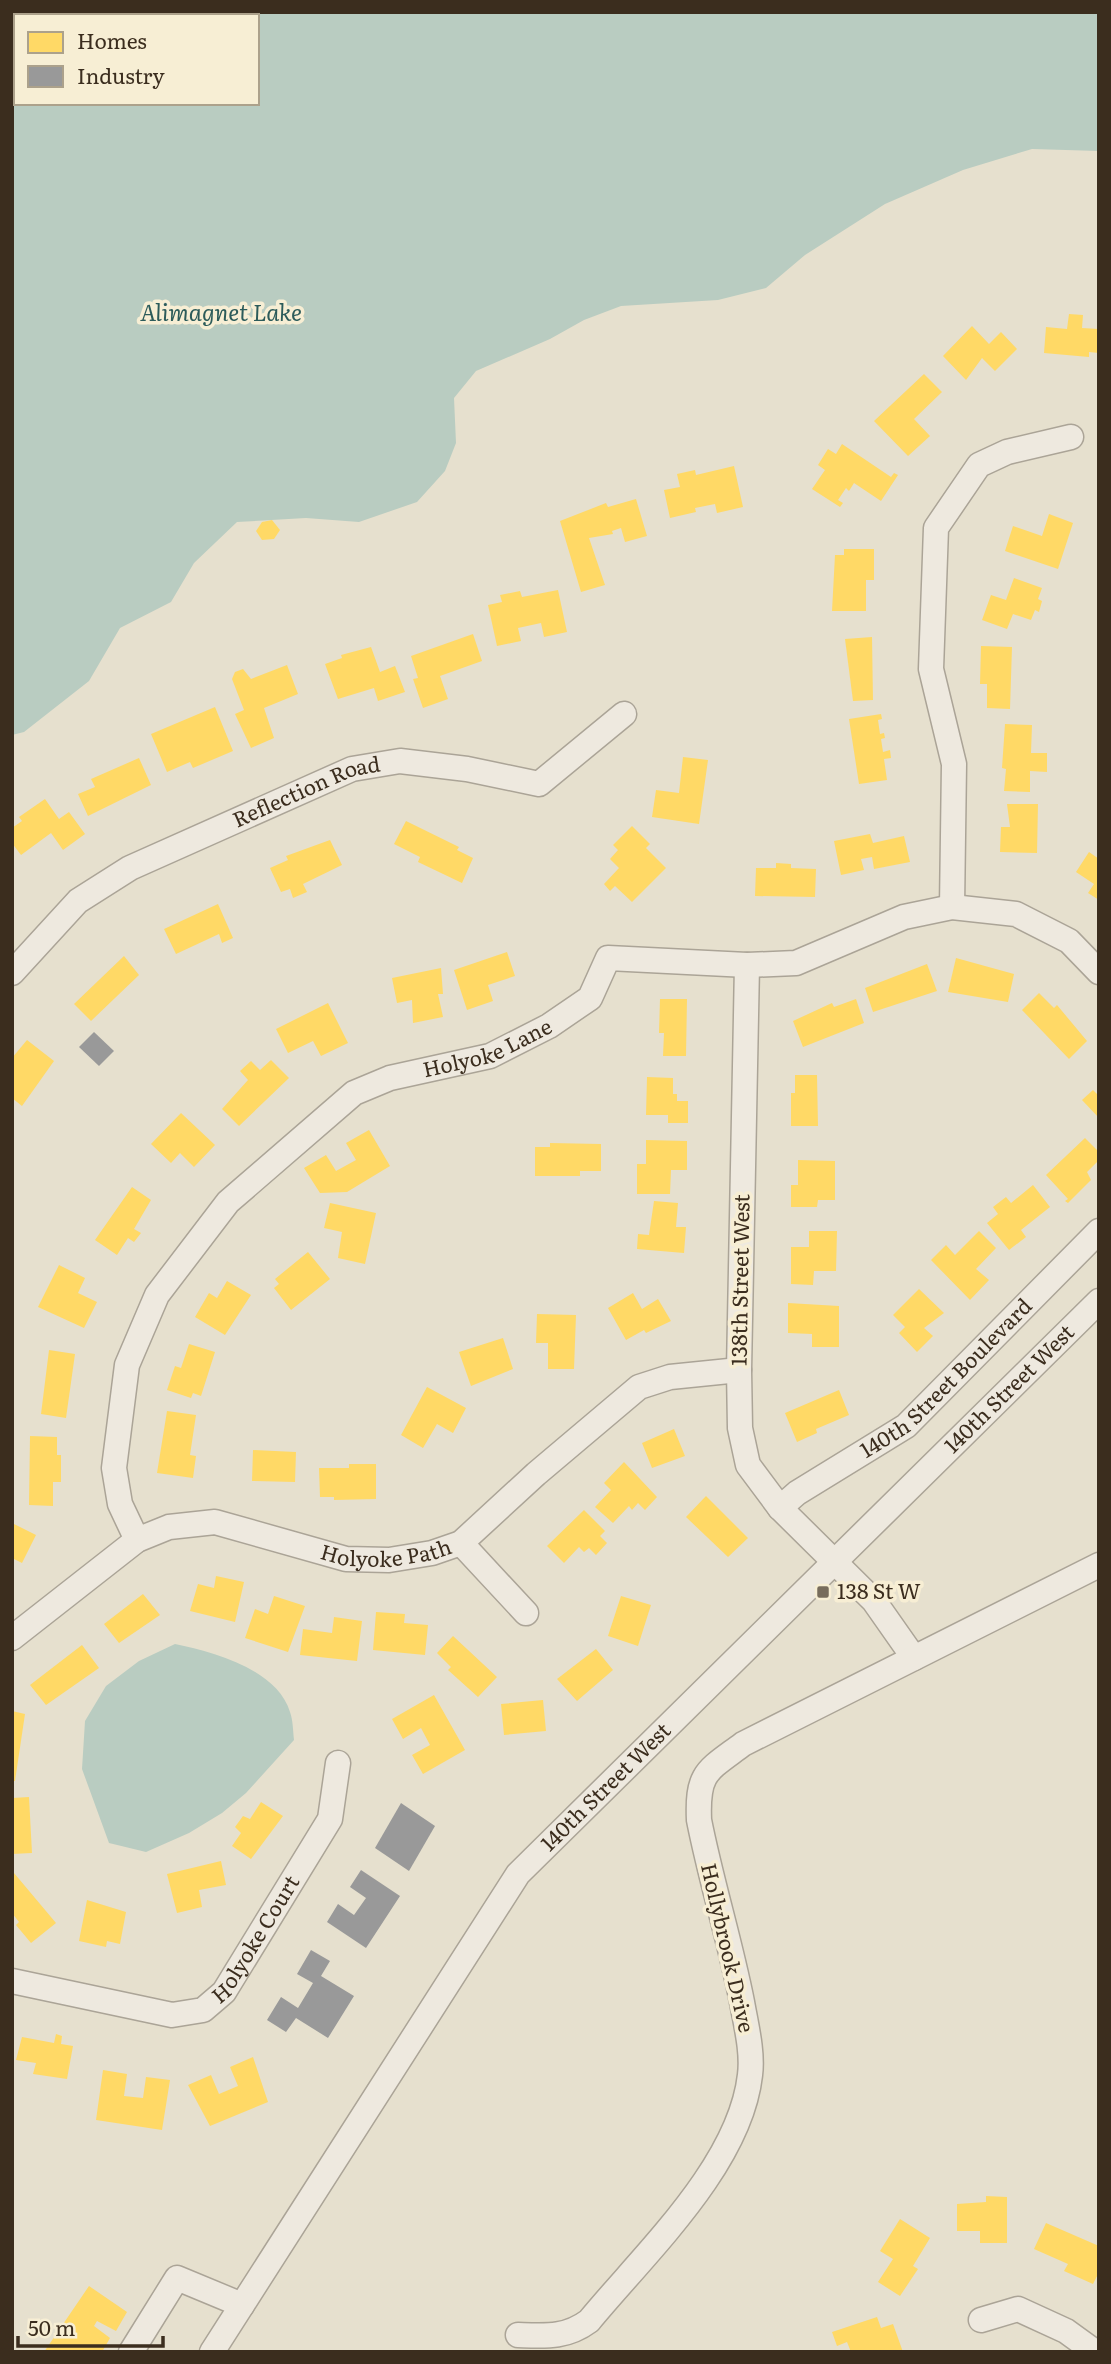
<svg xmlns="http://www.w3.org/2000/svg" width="1111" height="2364" font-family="Literata,serif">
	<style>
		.water { fill: #b9ccc1; fill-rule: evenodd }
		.homes { fill: #ffd966 }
		.industry { fill: #999 }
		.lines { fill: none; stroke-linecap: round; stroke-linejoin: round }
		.minor-casing { stroke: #aba497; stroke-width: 27 }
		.minor { stroke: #eee9df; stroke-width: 24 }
		.poi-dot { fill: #776c5c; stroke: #f7eed4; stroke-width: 2.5 }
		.labels { text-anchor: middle; stroke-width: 7; stroke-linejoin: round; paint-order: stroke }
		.street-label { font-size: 21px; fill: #3b2d1e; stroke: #f7eed4 }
		.poi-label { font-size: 21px; fill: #3b2d1e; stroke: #f7eed4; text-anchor: start }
		.water-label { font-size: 23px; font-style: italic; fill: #2c5b5a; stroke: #f7eed4 }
	</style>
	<rect width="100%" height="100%" fill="#e6e0ce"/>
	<g class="water">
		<path d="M 12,12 L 1099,12 L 1099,151 L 1032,149 L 963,170 L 885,204 L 805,255 L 766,288 L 718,300 L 621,306 L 584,320 L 550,339 L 476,371 L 454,398 L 456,443 L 445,471 L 417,502 L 359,522 L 306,518 L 237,522 L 194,563 L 171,602 L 120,628 L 89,681 L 24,732 L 12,735 ZM 16,16 L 257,16 L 257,103 L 16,103 Z"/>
		<path d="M 175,1644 C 213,1652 277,1669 290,1712 C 293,1720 293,1731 294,1740 L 246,1793 L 222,1813 L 189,1833 L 146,1852 L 109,1843 L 82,1769 L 85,1721 L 106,1686 L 139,1661 Z"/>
	</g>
	<g class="homes">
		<polygon points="1069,314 1083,315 1082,328 1099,329 1099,353 1089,352 1089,357 1044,353 1046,327 1067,329"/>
		<polygon points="972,326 989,344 1001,332 1017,349 995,371 982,358 966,380 943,356"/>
		<polygon points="924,374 942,392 914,419 930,436 908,456 874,421"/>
		<polygon points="842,444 891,477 894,473 898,475 881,501 854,483 849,491 846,488 838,500 843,503 840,507 812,489 825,470 818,465 828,449 836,454"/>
		<polygon points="734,466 743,507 717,513 715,504 695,508 696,512 670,518 664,490 680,487 677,474 695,470 696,475"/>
		<polygon points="636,499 647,536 625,542 621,528 612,531 613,534 589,538 605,585 581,592 560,521 606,503 608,507"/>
		<polygon points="1049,514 1073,523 1058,569 1005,551 1013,526 1042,536"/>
		<polygon points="272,520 280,530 274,539 262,540 256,531 262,522"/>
		<polygon points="844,549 874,549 874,580 866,580 866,611 832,611 835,555 844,555"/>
		<polygon points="1014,578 1042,588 1038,599 1042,601 1039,612 1035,610 1031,620 1013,614 1007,629 982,620 991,595 1006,600"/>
		<polygon points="558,590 567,632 544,637 541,623 518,628 521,641 497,646 488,605 502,602 500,595 520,591 522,597"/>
		<polygon points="473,634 482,661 440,676 448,699 423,708 413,679 418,678 411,656"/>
		<polygon points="872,637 873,700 853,701 845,639"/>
		<polygon points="981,646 1012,647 1010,709 987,708 987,684 980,684"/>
		<polygon points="371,647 380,672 395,666 405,692 378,701 374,688 338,699 325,664 342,658 341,655"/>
		<polygon points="287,665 298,694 264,708 274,738 251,748 235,714 244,710 232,679 235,672 243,669 251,679"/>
		<polygon points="215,707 233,751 193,768 190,762 167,772 151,734"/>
		<polygon points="881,714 882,719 878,720 880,734 884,733 885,738 881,739 883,752 890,750 891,758 884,759 887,780 859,784 849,719"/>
		<polygon points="1005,724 1032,725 1031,753 1047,753 1047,772 1030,771 1030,792 1004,791 1006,769 1002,768"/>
		<polygon points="683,757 708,760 699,824 652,817 656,790 679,793"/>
		<polygon points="139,758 151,785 88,816 78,794 95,787 91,779"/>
		<polygon points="45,799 59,819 69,812 85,834 63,850 51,833 21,855 12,843 12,828 22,821 19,817"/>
		<polygon points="1007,804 1038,804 1037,853 1000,852 1001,827 1010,827"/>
		<polygon points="406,821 459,847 457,850 473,858 462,883 418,862 420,857 394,844"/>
		<polygon points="632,826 650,844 646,848 666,868 632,902 615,886 610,891 604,884 619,868 610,859 618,850 613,845"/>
		<polygon points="870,834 873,843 904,836 910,862 874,869 872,857 861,859 864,870 841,875 834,841"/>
		<polygon points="330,840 342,865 303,884 307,892 293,898 290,889 281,892 270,868 288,860 286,856"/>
		<polygon points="1089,852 1099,859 1099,900 1088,893 1094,884 1076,872"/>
		<polygon points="776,863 791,864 791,868 816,869 815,897 755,896 756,868 776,868"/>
		<polygon points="218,904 233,938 222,943 219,934 176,954 164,929"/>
		<polygon points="507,952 515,976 488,985 493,1001 467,1010 454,970"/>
		<polygon points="124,956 139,975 91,1021 74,1004"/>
		<polygon points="956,958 1014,974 1008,1002 948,992"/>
		<polygon points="927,964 937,991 873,1012 865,988"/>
		<polygon points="441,968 443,994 438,994 443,1017 413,1023 412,1000 397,1003 392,978"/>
		<polygon points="1039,993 1054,1008 1057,1005 1087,1041 1069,1059 1022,1010"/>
		<polygon points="660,999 687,999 686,1056 663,1056 664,1033 659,1033"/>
		<polygon points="856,999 864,1023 803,1047 793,1021 832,1003 834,1007"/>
		<polygon points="328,1003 348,1043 321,1056 313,1041 288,1053 276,1029"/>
		<polygon points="27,1040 54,1061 22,1106 12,1098 12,1058"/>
		<polygon points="271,1060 289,1078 239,1126 222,1109 248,1080 240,1071 251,1061 260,1070"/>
		<polygon points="795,1075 817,1075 818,1126 791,1126 791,1093 795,1093"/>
		<polygon points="647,1077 673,1078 673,1094 677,1094 677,1101 688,1101 688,1123 668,1123 668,1115 646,1115"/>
		<polygon points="1093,1090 1099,1096 1099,1118 1082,1100"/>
		<polygon points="181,1113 215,1145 194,1167 180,1153 171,1163 151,1144"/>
		<polygon points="369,1130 390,1166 347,1192 320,1193 304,1168 326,1155 336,1171 356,1160 346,1143"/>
		<polygon points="1085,1138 1099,1152 1099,1160 1087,1172 1091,1180 1068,1203 1065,1201 1068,1199 1046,1175"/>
		<polygon points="646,1140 687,1141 687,1170 671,1170 670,1194 637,1194 637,1164 646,1164"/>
		<polygon points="550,1143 601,1144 601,1171 580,1171 580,1176 535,1176 535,1147 550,1147"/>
		<polygon points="798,1160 835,1161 835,1200 818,1200 817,1207 791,1207 791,1185 798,1185"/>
		<polygon points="1033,1185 1050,1207 1021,1230 1026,1237 1009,1250 987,1223 998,1214 993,1207 1006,1197 1011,1203"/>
		<polygon points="132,1187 151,1200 134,1229 141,1233 134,1242 128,1238 117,1255 95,1240"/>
		<polygon points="654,1201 678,1203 676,1227 686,1227 684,1253 637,1249 638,1234 649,1235"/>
		<polygon points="330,1203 376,1213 365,1264 338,1258 342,1232 324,1228"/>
		<polygon points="809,1231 837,1231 836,1271 814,1271 813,1285 791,1284 791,1247 809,1247"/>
		<polygon points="979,1231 996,1248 976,1269 989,1280 970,1300 931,1260 946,1245 955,1255"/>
		<polygon points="308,1252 330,1279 291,1310 274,1288 279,1284 275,1279"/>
		<polygon points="59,1265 85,1278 78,1293 97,1302 84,1328 38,1307"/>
		<polygon points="227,1281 251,1295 225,1335 195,1317 209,1293 217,1298"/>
		<polygon points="919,1289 944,1313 924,1328 933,1336 917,1352 899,1333 905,1327 893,1315"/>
		<polygon points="633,1293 642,1309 658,1299 671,1321 646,1333 644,1330 626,1340 608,1308"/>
		<polygon points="788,1303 839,1306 839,1347 812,1347 812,1334 788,1333"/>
		<polygon points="537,1314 576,1315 574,1369 548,1369 548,1343 536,1343"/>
		<polygon points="503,1338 513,1369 471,1386 459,1352"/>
		<polygon points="189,1344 215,1352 201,1396 193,1393 191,1398 167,1390 175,1366 181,1368"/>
		<polygon points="49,1350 75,1354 66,1418 41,1414"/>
		<polygon points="427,1387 466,1408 453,1433 437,1424 423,1448 401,1435"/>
		<polygon points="839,1390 849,1415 816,1429 817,1433 797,1442 785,1413"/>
		<polygon points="167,1411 196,1415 190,1455 196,1456 193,1478 157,1473"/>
		<polygon points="674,1429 685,1456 652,1468 642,1443"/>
		<polygon points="30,1436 57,1437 57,1455 61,1455 61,1482 53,1482 53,1506 29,1505"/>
		<polygon points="253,1450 296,1452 295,1482 252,1481"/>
		<polygon points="624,1462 657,1497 645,1510 638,1503 632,1510 629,1506 613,1523 595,1507 611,1490 604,1483"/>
		<polygon points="349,1464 376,1464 376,1499 334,1500 334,1497 320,1497 319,1468 349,1468"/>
		<polygon points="706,1496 748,1538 728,1557 686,1517"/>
		<polygon points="584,1510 605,1531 600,1536 607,1543 596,1555 589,1548 584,1552 579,1547 564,1563 547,1546"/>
		<polygon points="12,1523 36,1535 22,1563 12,1558"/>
		<polygon points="216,1576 244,1582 235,1622 190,1611 198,1584 214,1588"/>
		<polygon points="143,1594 160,1615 119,1643 104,1624"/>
		<polygon points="274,1596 305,1606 288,1652 245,1638 255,1609 268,1614"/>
		<polygon points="621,1596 651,1605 638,1646 608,1636"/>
		<polygon points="376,1612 405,1614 404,1623 428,1625 425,1655 373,1650"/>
		<polygon points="334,1617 362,1621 357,1661 300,1655 303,1629 332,1633"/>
		<polygon points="453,1636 497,1677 478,1697 448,1670 451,1667 437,1653"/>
		<polygon points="82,1645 99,1668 46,1705 30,1685"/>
		<polygon points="596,1649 613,1670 577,1701 557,1679"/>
		<polygon points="434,1695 465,1750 423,1774 412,1755 430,1745 421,1728 403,1739 392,1719"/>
		<polygon points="543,1700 546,1731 504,1735 501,1704"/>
		<polygon points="12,1711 25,1714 15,1781 12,1781"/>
		<polygon points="29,1797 32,1853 12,1854 12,1798"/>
		<polygon points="261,1802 283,1816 251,1859 232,1846 241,1833 235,1827 243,1816 250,1819"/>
		<polygon points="221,1861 226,1885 199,1890 202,1907 177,1913 167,1874"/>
		<polygon points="14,1873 56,1923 31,1943 16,1925 19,1922 12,1913"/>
		<polygon points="87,1900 126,1912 120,1944 107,1941 106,1947 79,1941"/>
		<polygon points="56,2034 62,2036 61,2044 73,2046 67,2079 33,2074 36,2063 16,2060 22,2037 54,2043"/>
		<polygon points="253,2057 268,2102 210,2126 188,2085 211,2075 219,2094 238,2086 230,2067"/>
		<polygon points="103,2070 127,2074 124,2096 143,2098 146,2077 170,2080 162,2130 96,2120"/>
		<polygon points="986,2196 1007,2197 1007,2243 980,2243 980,2231 957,2231 957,2204 986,2202"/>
		<polygon points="900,2219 930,2238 913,2266 918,2269 900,2296 878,2282 893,2259 880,2251"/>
		<polygon points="1046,2223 1099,2246 1099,2272 1093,2284 1064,2271 1068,2264 1034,2249"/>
		<polygon points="89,2286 127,2312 116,2331 97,2321 94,2326 110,2338 102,2352 44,2352"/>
		<polygon points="877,2317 881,2328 893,2324 903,2352 851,2352 847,2342 837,2346 832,2332"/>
	</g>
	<g class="industry">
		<polygon points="94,1032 114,1051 99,1066 79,1047"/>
		<polygon points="401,1803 435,1826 409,1871 375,1848"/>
		<polygon points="361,1870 400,1896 366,1948 327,1922 338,1904 354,1915 366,1898 350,1887"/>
		<polygon points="311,1950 330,1961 321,1976 354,1996 328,2038 296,2018 286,2032 267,2020 281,1997 298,2008 313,1983 297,1974"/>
	</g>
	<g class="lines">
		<g class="minor-casing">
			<g id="minor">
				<polyline points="952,907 954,764 931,669 936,528 979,465 1007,452 1071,437"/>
				<polyline points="747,965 739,1370 740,1428 748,1465 780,1508 874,1601 914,1658"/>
				<path id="s1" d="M 12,973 L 78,901 L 130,868 L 352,769 L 400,761 L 467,769 L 539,784 L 624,714"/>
				<path id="s2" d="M 780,1508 L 797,1493 L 906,1426 L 1099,1231"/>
				<path id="s3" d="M 137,1540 L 120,1504 L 114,1468 L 127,1365 L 157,1295 L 228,1202 L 354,1093 L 390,1078 L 490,1056 L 549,1026 L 590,998 L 608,958 L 747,965 L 796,963 L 904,917 L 952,907 L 1016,914 L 1069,941 L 1099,972"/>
				<polyline points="461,1543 526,1613"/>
				<path id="s4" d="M 12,1638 L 137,1540 L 169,1527 L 215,1522 L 346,1559 L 389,1560 L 432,1553 L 461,1543 L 536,1474 L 639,1387 L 670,1377 L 739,1370"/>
				<path id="s5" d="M 12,1981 L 172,2015 L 203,2010 L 224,1992 L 330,1819 L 338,1763"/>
				<polyline points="981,2320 1018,2309 1066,2331 1095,2352"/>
				<path d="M 518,2335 C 546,2336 566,2338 589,2321 C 645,2253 740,2165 750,2075 C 753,2052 746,2025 742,2002 C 730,1941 711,1881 699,1820 C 697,1772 707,1771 743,1744 L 1099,1565"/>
				<polyline points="131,2352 177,2278 242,2305"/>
				<path id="s6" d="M 212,2352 L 518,1874 L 1099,1301"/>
			</g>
		</g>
		<use href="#minor" class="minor"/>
	</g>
	<rect class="poi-dot" x="816" y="1585" width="14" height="14" rx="3.5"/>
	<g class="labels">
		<g class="street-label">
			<text dy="7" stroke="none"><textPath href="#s1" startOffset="352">Reflection Road</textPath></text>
			<text dy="7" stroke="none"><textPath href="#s3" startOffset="681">Holyoke Lane</textPath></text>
			<text transform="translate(741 1280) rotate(-89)" y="7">138th Street West</text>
			<text dy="7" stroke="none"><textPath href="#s2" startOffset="212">140th Street Boulevard</textPath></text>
			<text dy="7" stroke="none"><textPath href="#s6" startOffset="1258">140th Street West</textPath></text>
			<text dy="7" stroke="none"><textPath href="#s4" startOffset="416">Holyoke Path</textPath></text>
			<text dy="7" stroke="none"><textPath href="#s6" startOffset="691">140th Street West</textPath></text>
			<text dy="7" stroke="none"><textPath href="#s5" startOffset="284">Holyoke Court</textPath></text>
			<text transform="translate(727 1948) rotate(77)" y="7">Hollybrook Drive</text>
		</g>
		<g class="poi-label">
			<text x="837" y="1599">138 St W</text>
		</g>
		<g class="water-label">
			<text x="221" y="321">Alimagnet Lake</text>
		</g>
	</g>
	<rect width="1111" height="2364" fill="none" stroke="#3b2d1e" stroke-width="28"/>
	<rect x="14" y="14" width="245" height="91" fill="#f7eed4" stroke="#aca18b" stroke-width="2"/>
	<rect x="28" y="32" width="35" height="21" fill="#ffd966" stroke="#aca18b" stroke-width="2"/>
	<text x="77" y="49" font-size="21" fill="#3b2d1e">Homes</text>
	<rect x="28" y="66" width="35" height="21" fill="#999999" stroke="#aca18b" stroke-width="2"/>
	<text x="77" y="84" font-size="21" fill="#3b2d1e">Industry</text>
	<path d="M18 2336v10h145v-10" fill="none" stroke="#3b2d1e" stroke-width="3.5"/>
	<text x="28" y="2336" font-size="21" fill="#3b2d1e" stroke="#f7eed4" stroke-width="5" paint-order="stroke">50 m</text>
</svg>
